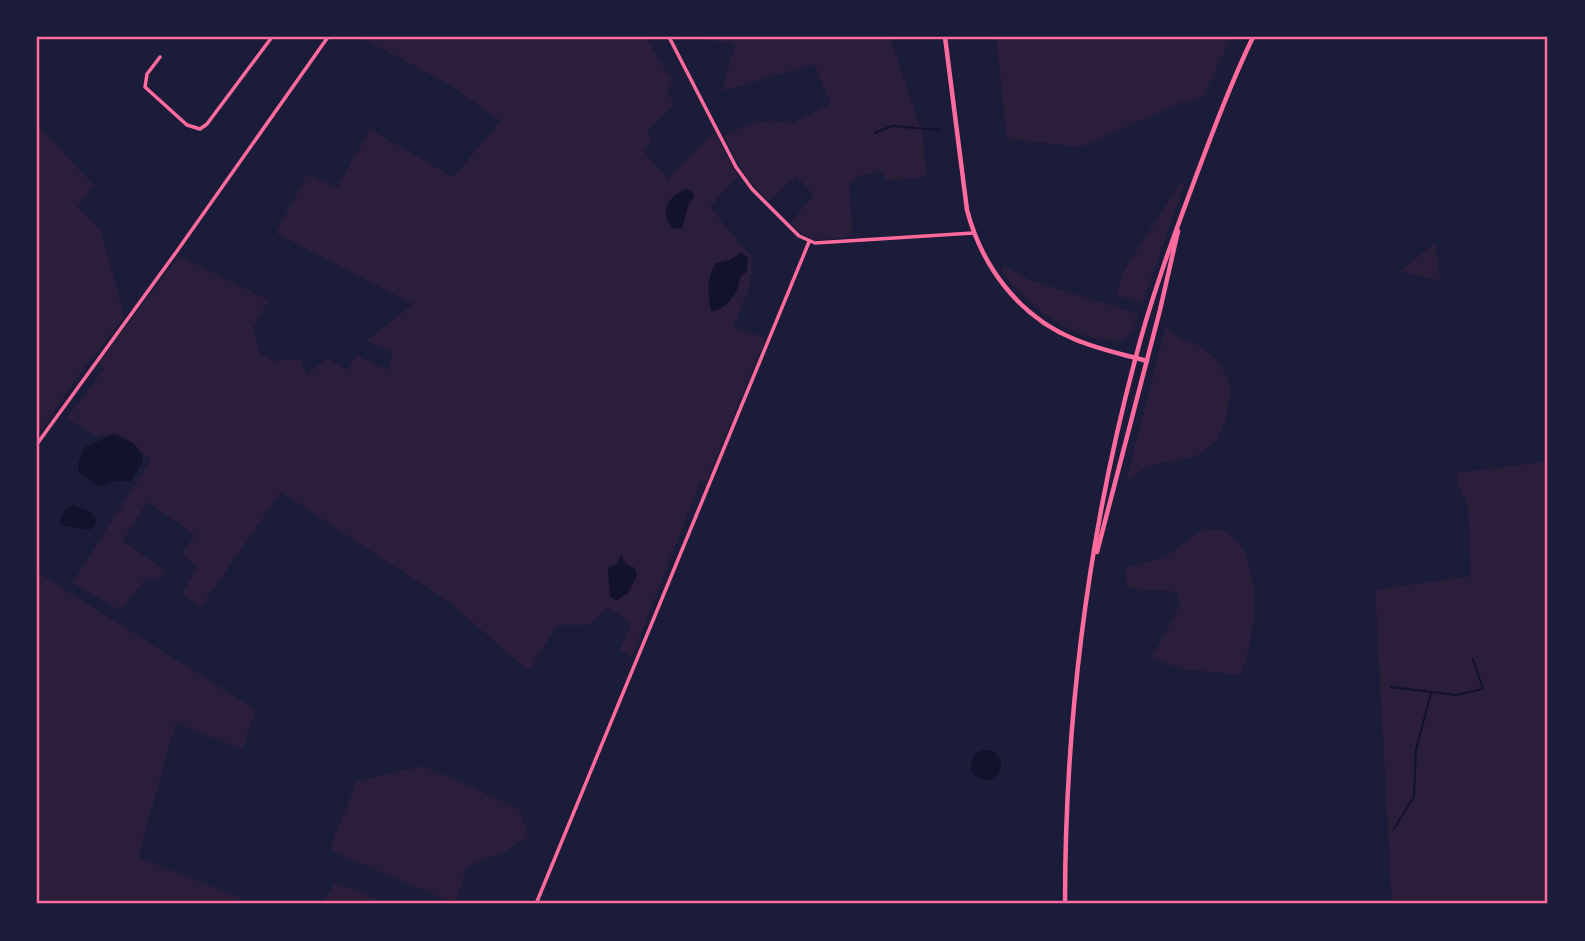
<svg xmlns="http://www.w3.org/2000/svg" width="1585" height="941" font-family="Inter,sans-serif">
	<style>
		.green { fill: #2a1e3b }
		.water { fill: #12122b }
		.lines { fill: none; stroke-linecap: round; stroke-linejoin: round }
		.stream { stroke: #12122b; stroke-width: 2 }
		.minor { stroke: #ff6b9d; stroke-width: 3.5 }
		.tertiary { stroke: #ff6b9d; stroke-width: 4.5 }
		.secondary { stroke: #ff6b9d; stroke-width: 4.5 }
		.neatline { fill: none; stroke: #ff6b9d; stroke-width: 2.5 }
	</style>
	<rect width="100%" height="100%" fill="#1b1b3a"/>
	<g class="green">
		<polygon points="360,37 646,37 673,83 666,90 675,104 647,132 652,139 643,150 668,179 714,133 738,176 710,207 753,259 748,291 733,327 766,338 706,483 701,480 632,657 619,650 631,626 628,620 607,607 590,625 557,625 529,671 450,603 281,492 200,608 182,593 198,567 181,554 195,535 147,502 123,541 167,571 160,579 146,579 120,610 72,583 151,460 116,433 97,437 67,418 104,369 98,363 179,256 269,300 253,328 260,353 273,361 300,359 307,374 327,358 347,370 357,355 384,369 389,368 393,353 366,341 413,304 276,233 307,174 337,188 370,129 453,177 501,121 448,84"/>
		<path d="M 690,37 L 890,37 L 923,135 L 926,177 L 886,181 L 882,170 L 856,177 L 849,186 L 853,236 C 822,239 814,247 790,223 L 814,195 L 796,176 L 770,201 C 748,184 736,160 724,136 C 744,126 768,115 791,124 L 831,104 L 814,64 L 722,91 L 735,44 Z"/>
		<polygon points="996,37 1232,37 1202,98 1183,102 1080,147 1007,139"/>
		<polygon points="37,124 93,185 77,207 101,230 124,317 78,376 37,437"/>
		<polygon points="1181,182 1185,183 1142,304 1118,295 1117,292 1125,269"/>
		<polygon points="1435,243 1440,280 1399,272"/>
		<path d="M 1004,266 L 1030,280 L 1138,314 C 1136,323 1134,332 1126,338 C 1120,342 1112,341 1105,340 C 1063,334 1026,303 1001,271 Z"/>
		<polygon points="1166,326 1179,338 1195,343 1220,362 1231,388 1226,419 1216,441 1197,456 1148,466 1130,479 1127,478"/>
		<polygon points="1548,461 1548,904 1392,904 1375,590 1471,576 1468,505 1457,482 1457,473"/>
		<path d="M 1204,529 C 1209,529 1215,529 1220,530 C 1232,533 1242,546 1246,557 C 1261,600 1254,633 1241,675 L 1181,669 L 1152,657 L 1180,605 L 1176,592 L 1127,588 L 1126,568 L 1165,557 Z"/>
		<polygon points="37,572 256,710 242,749 176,723 138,857 241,898 237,904 48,904 37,895"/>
		<polygon points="424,766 518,808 529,837 504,852 466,867 456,904 336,853 330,848 357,781"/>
		<polygon points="336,882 388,904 321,904"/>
	</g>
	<g class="water">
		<path d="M 686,189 L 692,191 L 694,197 L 689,203 L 682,228 L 673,229 L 666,218 C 665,202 672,196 686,189 Z"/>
		<path d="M 741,252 L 748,258 L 747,272 L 740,277 C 740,291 726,311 711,311 C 708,295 706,279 716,263 L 730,260 Z"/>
		<path d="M 112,435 C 127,437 142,446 143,461 L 131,481 L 116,481 L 98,486 L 79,472 L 78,464 L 85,447 Z"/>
		<path d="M 73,505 L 89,511 L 97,520 C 92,535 84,528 72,527 C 68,526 64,526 60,524 L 60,517 L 68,507 Z"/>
		<polygon points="621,555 626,564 635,568 637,575 628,593 616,601 610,596 608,569 610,566 617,564"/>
		<circle cx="986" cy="765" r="15"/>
	</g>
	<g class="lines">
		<g class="stream">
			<polyline points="875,133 892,126 940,130"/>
			<polyline points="1391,687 1456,695 1483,689 1473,659"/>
			<polyline points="1393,830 1414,797 1416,750 1431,693"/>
		</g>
		<g class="minor">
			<polyline points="669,37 736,167 752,189 799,236 815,243 973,233"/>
			<polyline points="160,57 147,74 145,87 187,125 200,129 207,124 272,37"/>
			<polyline points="37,444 177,251 328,37"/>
			<polyline points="536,904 809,242"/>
		</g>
		<path class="tertiary" d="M 945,37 L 967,210 C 982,267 1019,316 1074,339 C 1097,349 1122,354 1147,361"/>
		<g class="secondary">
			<polyline points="1097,552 1160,310 1178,231"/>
			<path d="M 1065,904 C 1065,721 1088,537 1135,360 C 1151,298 1173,238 1195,179 C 1213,131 1231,83 1253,37"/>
		</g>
	</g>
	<rect width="1585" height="941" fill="none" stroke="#1b1b3a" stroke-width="77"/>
	<rect x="38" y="38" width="1508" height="864" class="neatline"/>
</svg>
